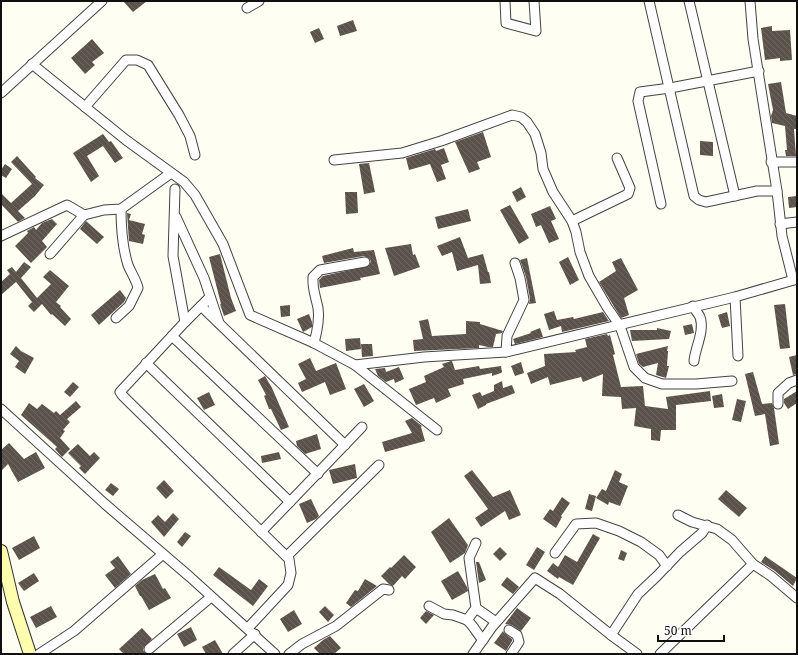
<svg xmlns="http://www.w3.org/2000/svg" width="798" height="655" font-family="'Noto Serif',serif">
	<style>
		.building { fill: url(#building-back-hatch) }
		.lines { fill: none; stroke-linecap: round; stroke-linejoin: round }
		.street-casing { stroke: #434343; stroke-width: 11 }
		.secondary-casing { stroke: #323232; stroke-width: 14 }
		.street { stroke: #fff; stroke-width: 9 }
		.secondary { stroke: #fffdae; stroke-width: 12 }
	</style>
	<defs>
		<pattern id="building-back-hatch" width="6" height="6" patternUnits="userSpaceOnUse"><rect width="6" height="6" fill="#5a524b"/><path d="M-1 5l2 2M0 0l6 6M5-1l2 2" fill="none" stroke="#6d6661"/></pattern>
	</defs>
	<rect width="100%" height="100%" fill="#fffef3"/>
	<g class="building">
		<polygon points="123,1 147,1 133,12"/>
		<polygon points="353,20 357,31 340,36 337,26"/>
		<polygon points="772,26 772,31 790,30 792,60 780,61 780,58 765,60 761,28"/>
		<polygon points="319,28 324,39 315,43 310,32"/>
		<polygon points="92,39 104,53 92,62 95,65 85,74 71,58"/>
		<polygon points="781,82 786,113 797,116 797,129 794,129 796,156 786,156 785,150 787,150 785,126 772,123 771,116 773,110 768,84"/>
		<polygon points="483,132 491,157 477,162 480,169 469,173 455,142"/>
		<polygon points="103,134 109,142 111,141 123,158 115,163 103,146 87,156 99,176 91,182 73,153"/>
		<polygon points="700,141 713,142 713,156 700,155"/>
		<polygon points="444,148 449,162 441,165 446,179 437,182 430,164 409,170 406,158 435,149 436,151"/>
		<polygon points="17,156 36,177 35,178 44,185 35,196 18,211 25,218 18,222 1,204 1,193 11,203 32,184 11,162"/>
		<polygon points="369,163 375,192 364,194 359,164"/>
		<polygon points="5,164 12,169 6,178 1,175 1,170"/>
		<polygon points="521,187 526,197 517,202 512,192"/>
		<polygon points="345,192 357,192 358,213 346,214"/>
		<polygon points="797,196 797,207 789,208 788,197"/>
		<polygon points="510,205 529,238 519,244 500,210"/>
		<polygon points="550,206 556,219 551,221 559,239 549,243 541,225 536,227 531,214"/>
		<polygon points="468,209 471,221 438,229 435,217"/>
		<polygon points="127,213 131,214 129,220 145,224 142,234 145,235 143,244 129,241"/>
		<polygon points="52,219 57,224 42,241 47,247 31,263 15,246 28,233 27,231 34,227 36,230 42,223"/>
		<polygon points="86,221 104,237 97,244 80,229"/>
		<polygon points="460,237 468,258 483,254 488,272 489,272 491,283 480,284 478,265 457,271 452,252 442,256 437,246"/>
		<polygon points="411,244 413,255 415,254 420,267 394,276 385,248"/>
		<polygon points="353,248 354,252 374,250 380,274 360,278 361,280 320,288 319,280 323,276 369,266 371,261 369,258 364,256 324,263 322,256"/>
		<polygon points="220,254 231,298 236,311 224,316 220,304 221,304 209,257"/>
		<polygon points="568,257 579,280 570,285 559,262"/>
		<polygon points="527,258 536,303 529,304 530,299 526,277 520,260"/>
		<polygon points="621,258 638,290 624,298 629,315 621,318 599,282 616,271 612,262"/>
		<polygon points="24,262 31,267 21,278 37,298 51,284 43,277 50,270 69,286 56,302 61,306 60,307 71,319 65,326 52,314 51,315 42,304 34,312 28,306 32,302 16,282 1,295 1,282 10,274 7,270 12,267 16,272"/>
		<polygon points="120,290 126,298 124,302 99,325 91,315"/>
		<polygon points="785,304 790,348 780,349 774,305"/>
		<polygon points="290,305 290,316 281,317 280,306"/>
		<polygon points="554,311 557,320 573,317 574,319 603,312 609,321 562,332 561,326 549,330 544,314"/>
		<polygon points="727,312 730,326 722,328 718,315"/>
		<polygon points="309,314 312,322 312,327 303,332 297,319"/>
		<polygon points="428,319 432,336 466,334 466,321 480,322 480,324 503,331 502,333 496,334 493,347 488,347 479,345 479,348 414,351 413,340 423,339 419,321"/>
		<polygon points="692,324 694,333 685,335 683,326"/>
		<polygon points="540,328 543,337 515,344 513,339 531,333 530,332"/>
		<polygon points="657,328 671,331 669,339 632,341 630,330 657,330"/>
		<polygon points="607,334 608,336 610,335 615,354 613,355 621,387 643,386 645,406 668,409 666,397 710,391 711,401 676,405 676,430 661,430 660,441 651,440 651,429 634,426 636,408 622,409 621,397 602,396 603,374 583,382 581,377 550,385 548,377 531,384 527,373 545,366 544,354 576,352 575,350 587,347 585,339"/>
		<polygon points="360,338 361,349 346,351 345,339"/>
		<polygon points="361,344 372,344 373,356 362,357"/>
		<polygon points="16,346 21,351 34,358 25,374 15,367 19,361 10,354"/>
		<polygon points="668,346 667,351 668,351 667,366 669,366 666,378 656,375 658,363 643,367 639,364 636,354"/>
		<polygon points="797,355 797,374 793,375 789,357"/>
		<polygon points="310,358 316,371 336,363 346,389 330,395 325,382 302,392 298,383 306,379 298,364"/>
		<polygon points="451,361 452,361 455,370 479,366 480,369 501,366 502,372 501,373 492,376 492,373 463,379 464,384 448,389 451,396 436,403 434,398 416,405 409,389 426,382 424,376 444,367 442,364"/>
		<polygon points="521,362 524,373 515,376 511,366"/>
		<polygon points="399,367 404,379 395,383 394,379 386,382 378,376 375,369 385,368 386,372"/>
		<polygon points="753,372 762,404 772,403 774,408 779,444 770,446 765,414 755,416 745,374"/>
		<polygon points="265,376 272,388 289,427 281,430 271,409 269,409 264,396 266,395 258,380"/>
		<polygon points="502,381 503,388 512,385 515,393 486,404 486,405 478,409 472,395 480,392 482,396 494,391 494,385"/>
		<polygon points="73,382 79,387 70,397 64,392"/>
		<polygon points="364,384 374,401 364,407 354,389"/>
		<polygon points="797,391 797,403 788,409 784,403 784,399"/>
		<polygon points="209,392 215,405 204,410 197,398"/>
		<polygon points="722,394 724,407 714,408 712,396"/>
		<polygon points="737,399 746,401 741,422 732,420"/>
		<polygon points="76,401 81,407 67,419 70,422 63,430 65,431 60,438 70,449 62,457 55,449 57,447 21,415 29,403 37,409 42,404 54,413 56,411 60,415"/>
		<polygon points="412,418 422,426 421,427 425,441 385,452 382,442 412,433 405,421"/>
		<polygon points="317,434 321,449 305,454 297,446 296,441"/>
		<polygon points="9,443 24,459 36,452 45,468 18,482 8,464 1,471 1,450"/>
		<polygon points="78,444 90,456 94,452 100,458 85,474 79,468 81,466 68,453"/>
		<polygon points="279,452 281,459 262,463 261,456"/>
		<polygon points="355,464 357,478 333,484 329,470"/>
		<polygon points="472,470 493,497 510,490 521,515 509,520 505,511 481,527 475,518 488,509 464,476"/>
		<polygon points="615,470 622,474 619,482 628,486 620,506 609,502 608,505 596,498 602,489 606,491"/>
		<polygon points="164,480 174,491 166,499 156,488"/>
		<polygon points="111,483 119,489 113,496 105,490"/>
		<polygon points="726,490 747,508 739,517 718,499"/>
		<polygon points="589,494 596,496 592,511 585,509"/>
		<polygon points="562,497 570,503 561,516 562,517 556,528 543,519 550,509 553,511"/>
		<polygon points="311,499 319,516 316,519 307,523 299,504"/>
		<polygon points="173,513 179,519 164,537 151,522 158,515 165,522"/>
		<polygon points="449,518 468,545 465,553 450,563 431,532"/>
		<polygon points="185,532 191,536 182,547 177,542"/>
		<polygon points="593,534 600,538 573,585 559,577 558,579 547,571 553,563 558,567 565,555 577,562"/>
		<polygon points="34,536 40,548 19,560 12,548"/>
		<polygon points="500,547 507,554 500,561 493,554"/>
		<polygon points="537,547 545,552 534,570 526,565"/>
		<polygon points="621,550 627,553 624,561 618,559"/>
		<polygon points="404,555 416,567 405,579 402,576 393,586 389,584 381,576 390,567 391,568"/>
		<polygon points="118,556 131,574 115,588 105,575 115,568 110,562"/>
		<polygon points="765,556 797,578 793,586 775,571 761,562"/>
		<polygon points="476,562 479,562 486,580 479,583"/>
		<polygon points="219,567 251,590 259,579 268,586 253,606 213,575"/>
		<polygon points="458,571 467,587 468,591 452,600 441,581"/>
		<polygon points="34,573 39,581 24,591 18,583"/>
		<polygon points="155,574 163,589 165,588 171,598 149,610 141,596 140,596 135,586 142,580"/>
		<polygon points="507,577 519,587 513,594 501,585"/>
		<polygon points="365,579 377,586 351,607 346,603 355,590 358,591"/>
		<polygon points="51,606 57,617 36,628 30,617"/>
		<polygon points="325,606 334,615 328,622 319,612"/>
		<polygon points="517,608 531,618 521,631 512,625 505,624"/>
		<polygon points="294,610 302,624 288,632 280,619"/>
		<polygon points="426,611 434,615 426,624 420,618"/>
		<polygon points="191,627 197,640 184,647 177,634"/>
		<polygon points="142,628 152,639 144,647 143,650 146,654 124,654 119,649"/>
		<polygon points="503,631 504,633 512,639 512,641 506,651 494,643"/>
		<polygon points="330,636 341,648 334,654 320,654 314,648 323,640"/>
		<polygon points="215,640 223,654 206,654 202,647"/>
	</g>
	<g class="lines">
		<g class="street-casing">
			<g id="street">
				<polyline points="505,1 506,23 536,31 534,1"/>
				<polyline points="649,1 694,196 699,200 706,202 757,191 777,191"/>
				<polyline points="689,1 735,196"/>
				<polyline points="750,1 753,39 777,191 782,236 793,280"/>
				<polyline points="247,8 259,1"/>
				<polyline points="32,64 126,140 184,182 195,195 223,244 250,315 314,343 355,365 424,357 506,352 735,297 797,279"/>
				<polyline points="1,93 102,1"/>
				<polyline points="85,107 126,60 137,60 148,65 179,115 190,136 195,155"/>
				<polyline points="334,160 402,153 441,141 512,115 521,117 527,122 535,134 541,153 543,169 553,192 572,221 576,232 580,252 589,276 607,307 620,326 634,367 645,378 662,384 696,384 732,381"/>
				<polyline points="771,162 797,162"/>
				<polyline points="175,189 173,256 185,322"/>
				<polyline points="661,204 638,101 640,92 670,88 759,71"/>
				<polyline points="176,217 204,278 219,323"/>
				<polyline points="572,221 628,194 630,188 617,158"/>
				<polyline points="780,224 797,222"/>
				<polyline points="1,236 67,205 84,215"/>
				<polyline points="50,254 84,215 104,210 121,209 171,173"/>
				<polyline points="210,297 185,322 120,392 122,395 128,401 289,559 291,573 288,585 248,628"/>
				<polyline points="735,297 738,356"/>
				<polyline points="201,306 345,445"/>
				<path d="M 693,306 C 695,310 698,313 700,317 C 705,331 695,348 694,361"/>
				<path d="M 116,318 L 129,306 L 138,288 C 136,279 131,273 128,265 C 122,246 121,229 121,209"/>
				<polyline points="172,336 318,474"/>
				<path d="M 314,343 C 317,332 320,320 318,308 C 316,297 312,289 313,277 L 320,270 L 365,262"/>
				<polyline points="506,352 507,336 524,300 520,278 515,263"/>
				<polyline points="146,363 290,502"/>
				<polyline points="355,365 437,430"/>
				<polyline points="778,404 778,393 789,383 797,380"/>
				<polyline points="1,409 105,504 190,577 275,654"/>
				<polyline points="678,515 692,522 717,529 732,540 753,564 771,576 797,598"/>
				<polyline points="261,532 362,427"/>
				<path d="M 476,543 L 469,558 L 476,608 L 467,620 C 474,626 477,634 483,640"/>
				<polyline points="555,553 576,524 596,523 619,531 641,542 659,555 667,566"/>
				<polyline points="287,556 379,465"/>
				<polyline points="429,606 444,614 453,615 467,620"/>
				<polyline points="476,608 496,622"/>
				<polyline points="509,630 517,635 519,642 511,654"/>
				<polyline points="611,635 638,594 657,576 680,552 702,533 707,525"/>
				<polyline points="149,649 211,597"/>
				<polyline points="39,654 74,631 163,554"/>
				<polyline points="233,654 255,634"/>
				<polyline points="289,654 302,644 336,626 383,589 389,590"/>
				<polyline points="473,654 492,627 535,578 560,594 611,635 637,654"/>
				<polyline points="660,654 753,564"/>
			</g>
		</g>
		<g class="secondary-casing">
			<polyline id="secondary" points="1,551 13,602 30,654"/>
		</g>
		<use href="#street" class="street"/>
		<use href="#secondary" class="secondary"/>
	</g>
	<rect width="798" height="655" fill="none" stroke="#101010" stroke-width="4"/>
	<path d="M658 635v6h66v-6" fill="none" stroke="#101010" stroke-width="2"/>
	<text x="664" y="635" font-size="12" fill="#101010" stroke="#ffffff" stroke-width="3" paint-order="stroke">50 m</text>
</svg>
